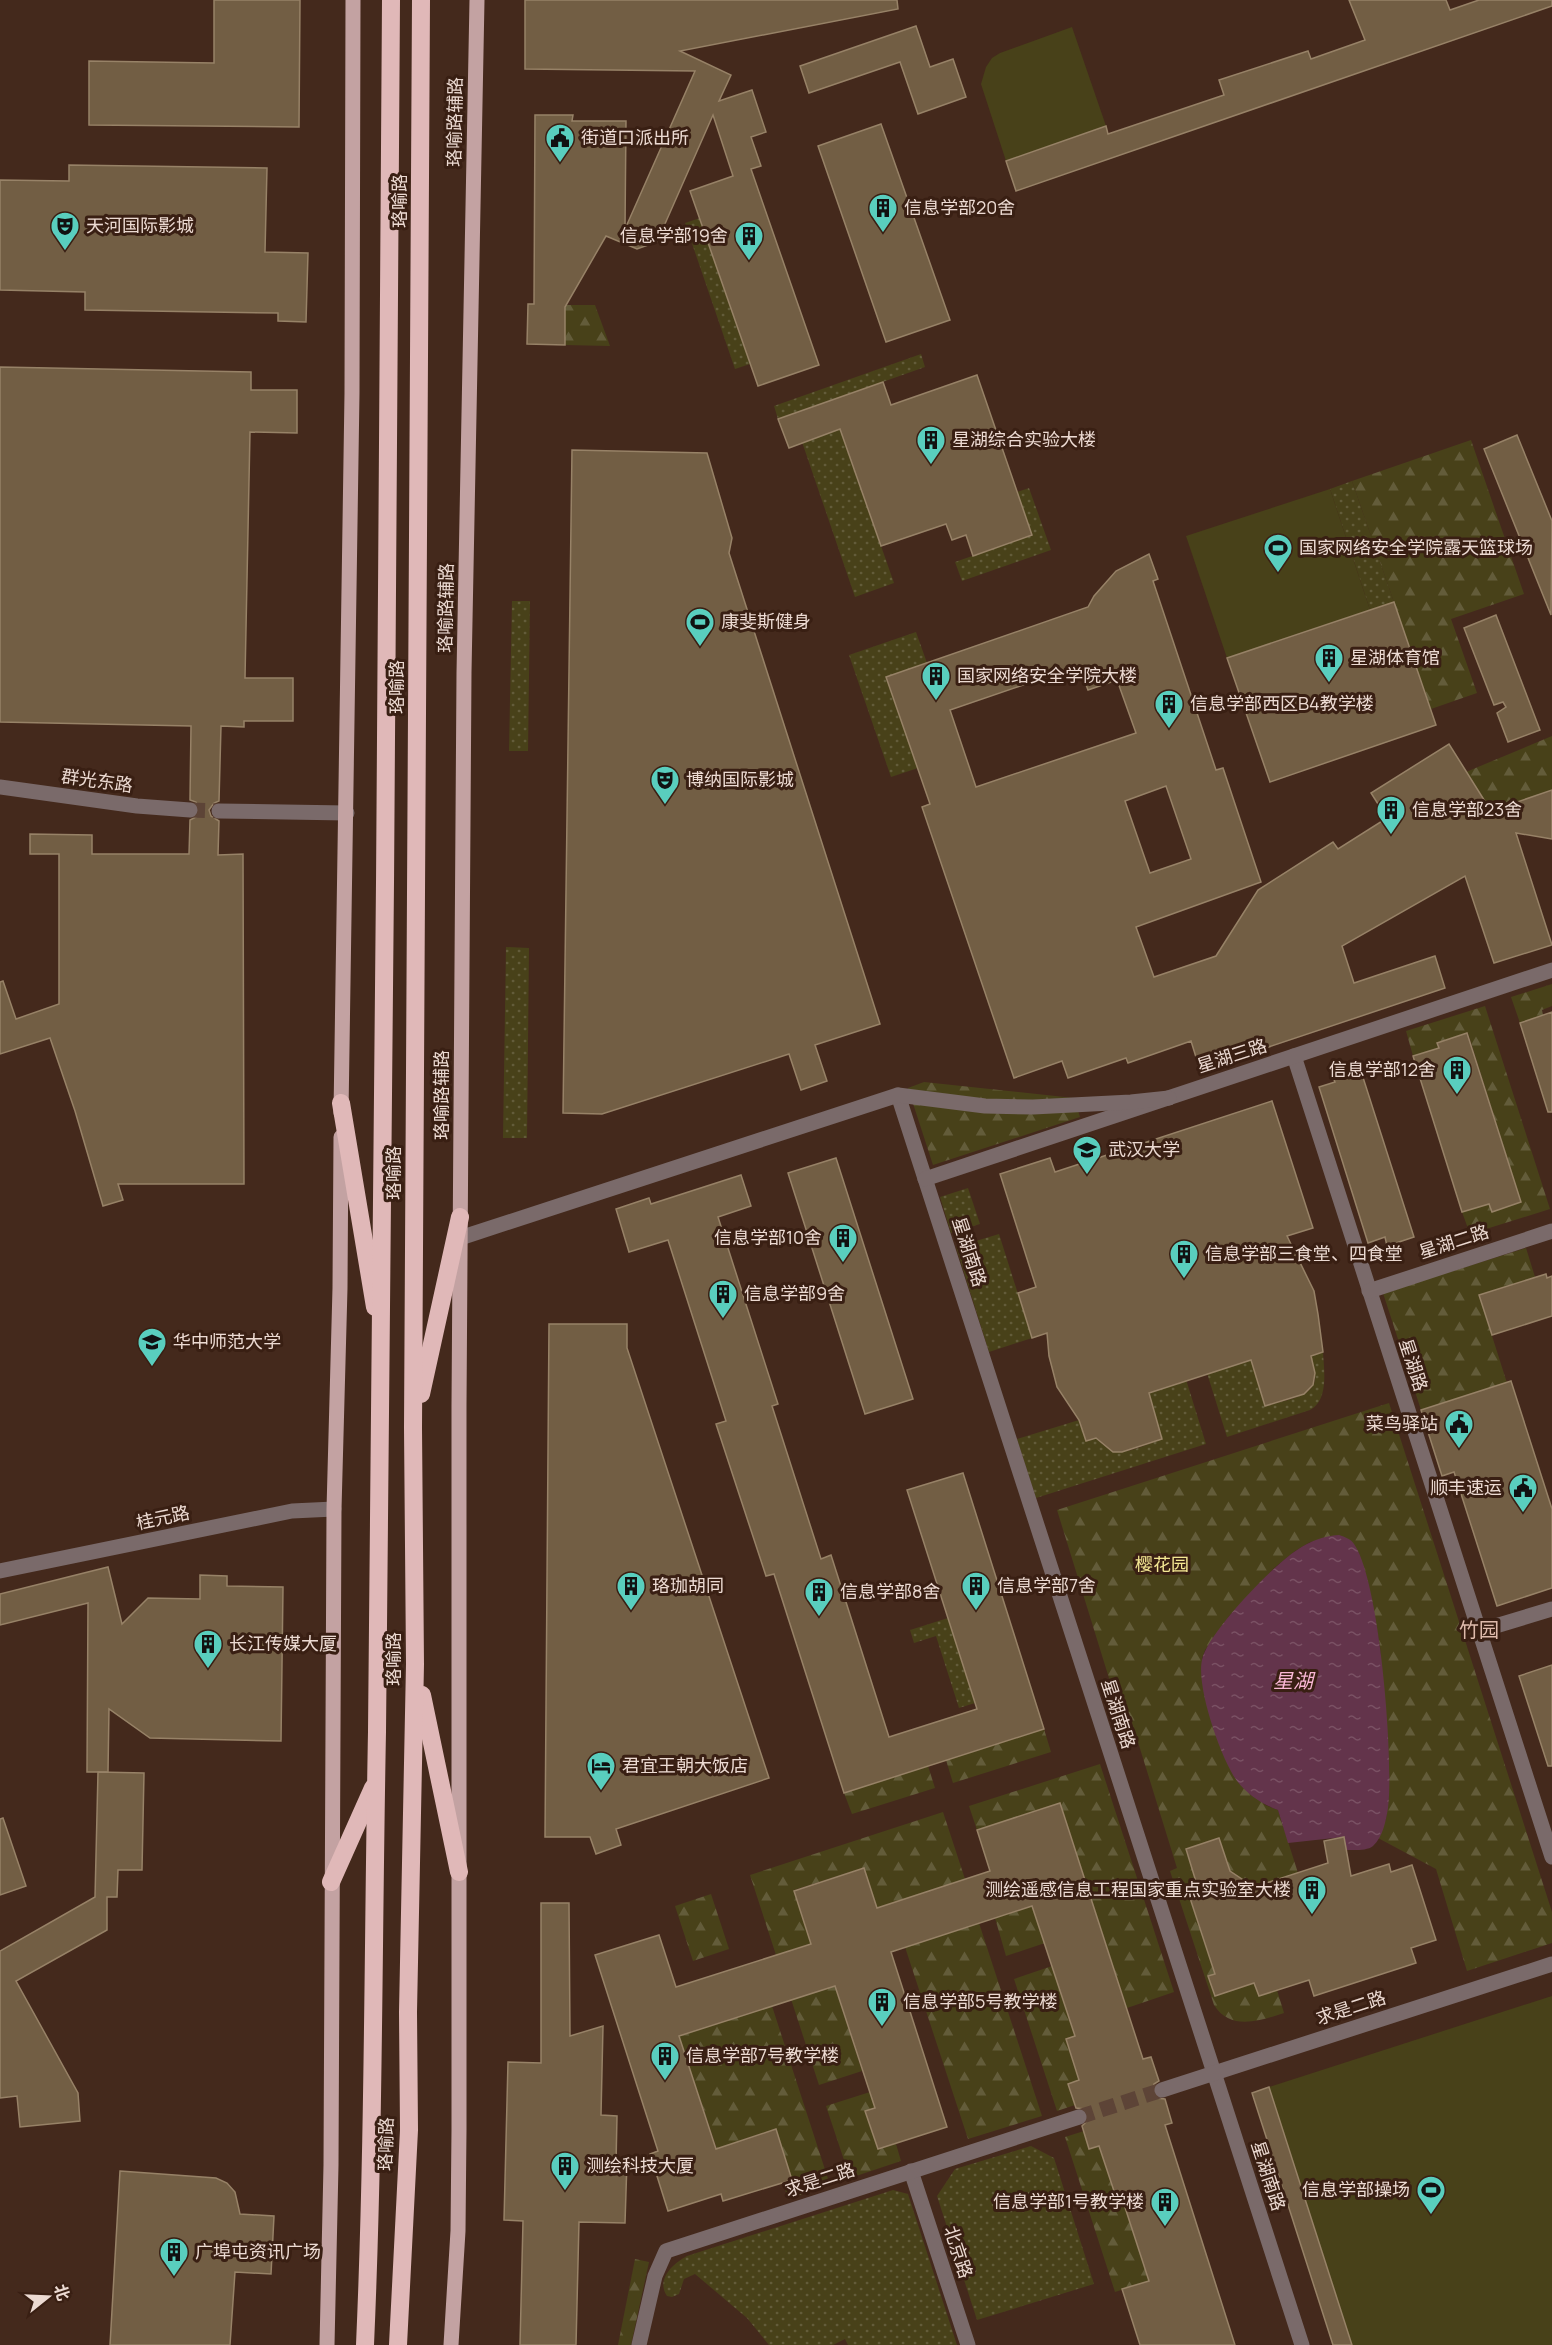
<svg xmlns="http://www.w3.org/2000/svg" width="1552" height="2345" font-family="Manrope,'Noto Sans SC',sans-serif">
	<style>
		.green { fill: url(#green-dots) }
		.forest { fill: url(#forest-firs) }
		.pitch { fill: #484119 }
		.water { fill: url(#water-ripples) }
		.building { fill: #725e44; stroke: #978267; stroke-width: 1.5; fill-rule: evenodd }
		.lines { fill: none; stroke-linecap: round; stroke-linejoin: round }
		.minor-tunnel { stroke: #5d4437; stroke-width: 15; stroke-dasharray: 15 8; stroke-linecap: butt }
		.minor { stroke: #7a6a6a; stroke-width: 15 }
		.major { stroke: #c3a2a2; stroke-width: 15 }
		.highway { stroke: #e0b8b8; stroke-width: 18 }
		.labels { text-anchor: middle; stroke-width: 6; stroke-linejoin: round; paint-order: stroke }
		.street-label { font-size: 18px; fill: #ecdad2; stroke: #391f13 }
		.poi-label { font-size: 18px; fill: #ecdad2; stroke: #391f13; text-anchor: start }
		.park-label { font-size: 18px; fill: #f4e793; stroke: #391f13 }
		.neighbourhood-label { font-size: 20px; fill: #debaab; stroke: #391f13 }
		.water-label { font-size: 20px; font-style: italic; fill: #f9b7d5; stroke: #391f13 }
	</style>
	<defs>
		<pattern id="green-dots" width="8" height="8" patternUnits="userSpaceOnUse" patternTransform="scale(1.5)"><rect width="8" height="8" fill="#484119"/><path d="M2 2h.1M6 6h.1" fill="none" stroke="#635c3a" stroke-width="1.8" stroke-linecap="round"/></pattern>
		<pattern id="forest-firs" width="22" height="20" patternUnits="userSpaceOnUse" patternTransform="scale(1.5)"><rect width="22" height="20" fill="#484119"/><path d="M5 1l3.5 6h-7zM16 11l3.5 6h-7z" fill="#635c3a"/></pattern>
		<pattern id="water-ripples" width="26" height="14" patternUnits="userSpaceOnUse" patternTransform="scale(1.5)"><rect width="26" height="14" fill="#63344b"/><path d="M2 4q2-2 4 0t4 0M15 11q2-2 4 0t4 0" fill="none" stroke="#7a5164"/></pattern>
	</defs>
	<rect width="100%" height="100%" fill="#44291c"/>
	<g class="green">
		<polygon points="700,218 750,364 735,369 685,223"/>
		<polygon points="921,354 925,367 778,419 774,406"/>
		<polygon points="840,429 894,583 855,597 802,442"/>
		<polygon points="1352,481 1394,602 1370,610 1330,489"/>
		<polygon points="1029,488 1051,550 962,581 955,562 1032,535 1017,492"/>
		<polygon points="512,601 530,601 528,751 509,751"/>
		<polygon points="916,632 927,663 887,677 918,768 891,777 849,655"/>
		<polygon points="506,947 529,948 527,1138 503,1138"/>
		<polygon points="968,1188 980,1224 951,1233 940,1197"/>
		<polygon points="999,1234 1032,1338 989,1352 956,1247"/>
		<path d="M 1228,1345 L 1235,1365 L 1251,1360 L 1266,1406 C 1280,1401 1312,1398 1315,1380 C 1316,1373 1312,1364 1310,1357 L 1323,1352 C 1324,1370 1329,1400 1310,1410 L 1227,1437 L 1201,1354 Z"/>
		<path d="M 1180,1360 L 1206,1444 L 1036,1498 L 1017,1439 L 1079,1420 L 1086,1441 L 1096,1438 C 1118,1462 1135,1448 1162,1439 L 1149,1393 Z"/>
		<polygon points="948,1618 975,1703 959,1708 936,1636 914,1643 910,1630"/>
		<polygon points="1031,2146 1054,2158 1094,2284 977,2320 937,2196 955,2169"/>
		<path d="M 893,2190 L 908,2194 L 957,2345 L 848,2345 L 845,2339 L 833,2345 L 769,2345 L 747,2318 L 695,2274 L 684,2279 L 679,2294 L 672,2297 L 667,2296 C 656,2280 672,2264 687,2256 Z"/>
	</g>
	<g class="forest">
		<polygon points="565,305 595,305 610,346 565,345"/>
		<polygon points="1471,440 1524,594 1451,619 1477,693 1431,709 1352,481"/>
		<polygon points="1552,736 1552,790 1491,811 1466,772"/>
		<polygon points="1552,984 1552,1006 1542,1010 1543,1015 1520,1023 1511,997"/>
		<polygon points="1485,1006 1550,1209 1470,1234 1462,1212 1489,1204 1492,1212 1521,1202 1468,1033 1437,1043 1439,1048 1413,1056 1406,1031"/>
		<polygon points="924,1082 1074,1098 1080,1117 933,1165 908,1088"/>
		<polygon points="1526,1248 1535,1277 1479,1295 1507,1383 1421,1410 1383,1293"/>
		<path d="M 1389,1403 L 1552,1912 L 1552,1943 L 1467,1971 L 1436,1869 L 1378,1838 L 1386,1819 L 1389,1794 L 1380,1646 L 1366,1575 L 1339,1535 L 1310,1542 L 1295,1551 L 1274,1568 L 1229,1616 L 1205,1650 L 1202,1658 L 1202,1680 L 1217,1738 L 1265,1805 L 1278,1810 L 1298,1873 L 1254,1887 L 1233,1874 L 1187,1889 L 1215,1974 L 1208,1977 L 1215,1995 L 1254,1983 L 1259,1996 L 1277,1990 L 1284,2013 C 1260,2021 1230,2031 1214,2005 L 1170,1871 L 1177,1868 L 1129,1713 L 1117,1704 L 1057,1510 Z"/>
		<polygon points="1044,1729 1051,1752 953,1783 946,1760"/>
		<polygon points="1100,1764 1174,1992 1127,2008 1060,1803 977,1830 969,1806"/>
		<polygon points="928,1766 935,1788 852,1814 844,1793"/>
		<polygon points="943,1812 965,1879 877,1908 863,1868 794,1890 807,1932 821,1940 776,1955 750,1875"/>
		<polygon points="711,1894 729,1949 693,1961 675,1906"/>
		<polygon points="1032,1906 1045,1943 1006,1956 995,1918"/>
		<polygon points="979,1923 1042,2116 968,2139 905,1947"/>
		<polygon points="1052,1966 1075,2036 1066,2039 1079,2080 1068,2084 1075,2105 1057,2111 1014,1979"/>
		<polygon points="835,1986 862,2071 819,2085 791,1999"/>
		<polygon points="772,2006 830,2185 788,2199 783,2183 792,2179 776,2129 744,2139 720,2158 679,2036"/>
		<polygon points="870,2092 875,2108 866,2112 878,2149 896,2144 901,2161 850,2178 826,2106"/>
		<polygon points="1084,2131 1099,2146 1115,2193 1120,2192 1149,2281 1115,2292 1065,2137"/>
		<polygon points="635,2259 649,2262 631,2345 618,2345"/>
	</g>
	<g class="pitch">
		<polygon points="1072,27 1106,126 1006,161 981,84 986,67 992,58 1000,53"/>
		<polygon points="1330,489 1370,610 1227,658 1186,536"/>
		<polygon points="1552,1996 1552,2345 1352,2345 1269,2087"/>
	</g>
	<path class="water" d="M 1339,1535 C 1345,1537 1351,1539 1354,1544 C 1380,1581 1394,1761 1388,1808 C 1386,1820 1383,1837 1373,1846 C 1367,1851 1354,1850 1346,1850 L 1343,1837 L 1288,1843 L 1278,1810 C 1262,1804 1248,1795 1237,1781 C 1221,1759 1196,1687 1202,1660 C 1207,1634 1273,1565 1297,1550 C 1310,1541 1324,1536 1339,1535 Z"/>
	<g class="building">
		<polygon points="214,0 300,0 299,127 89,125 89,61 214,63"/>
		<polygon points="525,0 897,0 898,9 680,51 731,75 719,101 752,90 766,132 751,137 761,166 751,169 819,365 758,386 690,191 733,176 713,115 657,242 637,249 606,236 565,307 565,345 527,344 528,304 534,304 535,115 573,115 572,121 626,121 625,229 695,71 525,69"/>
		<polygon points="1349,0 1446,0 1450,10 1479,0 1552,0 1552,6 1016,191 1006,161 1106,126 1108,134 1224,95 1219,80 1308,51 1311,59 1365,40"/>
		<polygon points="916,26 930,67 953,59 966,97 918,114 900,62 809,93 800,66"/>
		<polygon points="881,124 950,320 886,342 818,146"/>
		<polygon points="69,165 267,168 265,252 308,253 306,322 278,321 278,313 85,310 85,292 0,290 0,180 69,181"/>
		<polygon points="0,367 251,372 251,390 297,390 297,433 250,432 245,678 293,678 293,721 244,721 244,727 221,726 219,801 214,803 209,810 211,816 219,821 218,855 243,854 244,1184 118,1184 123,1200 103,1206 75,1111 50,1038 0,1054 0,982 3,981 16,1019 59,1004 59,854 30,854 30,834 92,835 92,854 189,854 190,820 198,816 200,810 196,802 190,800 191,726 0,722"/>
		<polygon points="977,375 1032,535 973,556 966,535 952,540 946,524 881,546 840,429 789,448 778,419 883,382 891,405"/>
		<polygon points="1517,435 1552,521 1551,615 1484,449"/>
		<polygon points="572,450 707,453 732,538 729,553 880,1024 815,1045 827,1081 801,1090 789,1054 602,1114 563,1113"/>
		<path d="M 1149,554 L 1158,579 L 1153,581 L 1216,770 L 1223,768 L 1261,882 L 1136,927 L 1154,977 L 1216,956 L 1258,890 L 1333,842 L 1338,849 L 1387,818 L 1371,793 L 1449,744 L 1491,811 L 1552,790 L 1552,839 L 1516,833 L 1552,945 L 1494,963 L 1465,876 L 1342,946 L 1354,983 L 1435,956 L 1445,988 L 1200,1070 L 1191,1041 L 1128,1063 L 1126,1058 L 1068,1078 L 1062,1061 L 1014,1078 L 922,807 L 930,804 L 886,677 L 1088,607 L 1094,596 L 1116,571 ZM 1079,666 L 1088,690 L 1117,680 L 1136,733 L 976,787 L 950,710 ZM 1166,786 L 1191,859 L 1150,873 L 1125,801 Z"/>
		<polygon points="1394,602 1436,725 1270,782 1227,658"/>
		<polygon points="1496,615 1540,730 1508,742 1497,713 1506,707 1503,702 1494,705 1464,628"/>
		<polygon points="1552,1012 1552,1112 1548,1112 1520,1023"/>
		<polygon points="1467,1033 1521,1202 1492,1212 1489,1204 1462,1212 1413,1056 1439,1048 1437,1043"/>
		<polygon points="1360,1068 1414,1237 1387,1246 1385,1237 1368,1243 1319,1087 1335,1082 1333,1077"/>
		<polygon points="1272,1101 1313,1228 1287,1236 1314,1291 1318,1314 1323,1352 1311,1356 1315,1373 1313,1385 1304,1394 1265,1406 1251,1360 1149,1393 1162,1439 1122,1452 1113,1452 1096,1438 1086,1441 1079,1420 1057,1387 1049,1356 1047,1333 1032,1338 1018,1293 1036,1287 1000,1174 1050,1158 1055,1172"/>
		<polygon points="836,1158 913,1399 865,1414 788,1173"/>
		<polygon points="741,1175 751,1206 718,1217 778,1404 772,1406 821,1559 831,1555 889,1737 977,1709 907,1490 963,1473 1044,1729 844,1793 774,1574 766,1576 716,1424 726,1421 668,1240 629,1252 616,1209 649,1198 651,1204"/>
		<polygon points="1546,1274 1547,1278 1552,1276 1552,1316 1492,1335 1479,1295"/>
		<polygon points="549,1324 627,1324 627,1348 769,1778 616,1829 621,1845 596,1854 590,1837 545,1837"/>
		<polygon points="1511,1381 1552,1509 1552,1588 1497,1606 1454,1472 1442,1476 1421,1410"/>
		<polygon points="108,1567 122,1624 148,1598 200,1599 200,1575 227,1576 227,1586 283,1587 281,1741 150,1738 109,1709 108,1772 87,1772 88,1603 0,1625 0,1594"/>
		<polygon points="1552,1665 1552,1766 1548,1766 1519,1676"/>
		<polygon points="98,1772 144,1773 142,1870 118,1870 117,1897 107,1897 107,1930 16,1981 78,2093 80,2121 20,2127 17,2096 0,2098 0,1951 95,1897"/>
		<polygon points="1060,1803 1143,2059 1151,2057 1159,2081 1154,2084 1153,2092 1156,2098 1165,2099 1172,2123 1165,2125 1235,2345 1140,2345 1122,2289 1149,2281 1120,2192 1115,2194 1099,2146 1089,2149 1082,2126 1088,2120 1088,2113 1085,2109 1076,2108 1068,2084 1079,2080 1066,2039 1075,2036 1032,1906 891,1952 947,2127 878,2149 865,2111 875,2108 835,1986 679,2036 716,2149 776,2129 792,2180 723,2201 721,2194 668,2211 650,2154 658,2151 595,1955 659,1935 676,1987 811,1944 794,1891 864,1868 877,1908 990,1871 977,1830"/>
		<polygon points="3,1818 26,1886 0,1895 0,1819"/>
		<polygon points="1344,1837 1351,1876 1389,1864 1391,1872 1412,1865 1436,1940 1411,1948 1416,1963 1314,1996 1309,1980 1259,1996 1254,1983 1215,1996 1208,1976 1215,1974 1187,1889 1197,1885 1186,1849 1219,1838 1230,1871 1254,1887 1328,1863 1324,1841"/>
		<polygon points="541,1903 569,1903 570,2036 603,2026 601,2115 617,2116 616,2164 627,2161 625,2223 579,2222 576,2345 520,2345 523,2221 504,2220 508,2062 541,2063"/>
		<polygon points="1269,2087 1352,2345 1333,2345 1252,2093"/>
		<polygon points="120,2171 216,2178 227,2183 235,2192 240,2214 274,2216 271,2274 235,2272 230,2345 110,2345"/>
	</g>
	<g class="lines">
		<g class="minor-tunnel">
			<polyline points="190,810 219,811"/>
			<polyline points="1079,2117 1162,2090"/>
		</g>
		<g class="minor">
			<polyline points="0,787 137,806 190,810"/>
			<polyline points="219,811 347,813"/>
			<polyline points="1294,1056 1552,1857"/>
			<polyline points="898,1095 1302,2345"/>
			<polyline points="925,1179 1552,970"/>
			<polyline points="460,1238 898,1095 985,1106 1033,1107 1131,1102 1169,1098"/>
			<polyline points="1369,1291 1552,1231"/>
			<polyline points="0,1571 292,1511 334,1509"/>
			<polyline points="1479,1631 1552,1609"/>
			<polyline points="1162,2090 1552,1964"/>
			<polyline points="911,2171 968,2345"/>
			<polyline points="639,2345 655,2276 666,2251 1079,2117"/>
		</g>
		<g class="major">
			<polyline points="341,1113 352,393 353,0"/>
			<polyline points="327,2345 331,2165 334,1509 340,1288 341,1137"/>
			<polyline points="451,2345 458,2231 459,2130 459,1405 464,673 477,0"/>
		</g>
		<g class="highway">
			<polyline points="341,1103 375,1307"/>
			<polyline points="421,1394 460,1217"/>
			<polyline points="422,1695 459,1872"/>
			<polyline points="331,1882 373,1788"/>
			<path d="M 365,2345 C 374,2141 373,1937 377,1732 C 386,1155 385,577 391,0"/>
			<polyline points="398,2345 409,2130 408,2012 415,1664 413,1428 421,0"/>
		</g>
	</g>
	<defs>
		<g id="civic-pin" transform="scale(1.5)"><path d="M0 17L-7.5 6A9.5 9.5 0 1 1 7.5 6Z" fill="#59cebe" stroke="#391f13"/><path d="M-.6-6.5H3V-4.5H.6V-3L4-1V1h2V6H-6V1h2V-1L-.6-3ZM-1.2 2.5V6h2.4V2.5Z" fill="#111"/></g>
		<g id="building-pin" transform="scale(1.5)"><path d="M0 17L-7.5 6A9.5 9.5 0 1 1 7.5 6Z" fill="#59cebe" stroke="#391f13"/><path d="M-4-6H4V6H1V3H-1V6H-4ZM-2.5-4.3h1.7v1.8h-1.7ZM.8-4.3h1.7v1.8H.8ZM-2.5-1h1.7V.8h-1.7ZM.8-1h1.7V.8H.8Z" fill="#111"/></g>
		<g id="theatre-pin" transform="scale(1.5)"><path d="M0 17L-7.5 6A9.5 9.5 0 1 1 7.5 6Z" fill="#59cebe" stroke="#391f13"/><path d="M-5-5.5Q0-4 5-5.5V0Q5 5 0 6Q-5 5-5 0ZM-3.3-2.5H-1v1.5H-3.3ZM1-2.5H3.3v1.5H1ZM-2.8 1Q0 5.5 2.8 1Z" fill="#111"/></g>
		<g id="stadium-pin" transform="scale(1.5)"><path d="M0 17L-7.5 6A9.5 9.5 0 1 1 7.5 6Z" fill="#59cebe" stroke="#391f13"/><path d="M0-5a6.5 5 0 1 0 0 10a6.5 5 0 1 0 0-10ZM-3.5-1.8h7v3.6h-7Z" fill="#111"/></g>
		<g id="university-pin" transform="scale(1.5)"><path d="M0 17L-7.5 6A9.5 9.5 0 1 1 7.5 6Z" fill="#59cebe" stroke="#391f13"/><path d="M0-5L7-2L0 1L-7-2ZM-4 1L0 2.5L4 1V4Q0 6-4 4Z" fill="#111"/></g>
		<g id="hotel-pin" transform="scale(1.5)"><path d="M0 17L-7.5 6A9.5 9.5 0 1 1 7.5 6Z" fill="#59cebe" stroke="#391f13"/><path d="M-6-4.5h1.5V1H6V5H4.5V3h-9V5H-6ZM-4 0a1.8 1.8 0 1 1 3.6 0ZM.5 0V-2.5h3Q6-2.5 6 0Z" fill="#111"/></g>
	</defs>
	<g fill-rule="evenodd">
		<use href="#civic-pin" x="560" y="138"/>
		<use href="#building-pin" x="883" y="208"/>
		<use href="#theatre-pin" x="65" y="226"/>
		<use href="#building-pin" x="749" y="236"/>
		<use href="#building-pin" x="931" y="440"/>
		<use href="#stadium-pin" x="1278" y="548"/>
		<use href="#stadium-pin" x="700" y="622"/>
		<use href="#building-pin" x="1329" y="658"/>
		<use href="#building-pin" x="936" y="676"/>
		<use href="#building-pin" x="1169" y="704"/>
		<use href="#theatre-pin" x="665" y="780"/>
		<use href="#building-pin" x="1391" y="810"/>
		<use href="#building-pin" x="1457" y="1070"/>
		<use href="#university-pin" x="1087" y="1150"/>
		<use href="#building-pin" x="843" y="1238"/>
		<use href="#building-pin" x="1184" y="1254"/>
		<use href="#building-pin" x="723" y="1294"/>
		<use href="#university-pin" x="152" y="1342"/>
		<use href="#civic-pin" x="1459" y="1424"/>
		<use href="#civic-pin" x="1523" y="1488"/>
		<use href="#building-pin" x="631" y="1586"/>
		<use href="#building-pin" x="976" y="1586"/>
		<use href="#building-pin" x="819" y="1592"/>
		<use href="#building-pin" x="208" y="1644"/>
		<use href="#hotel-pin" x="601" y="1766"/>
		<use href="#building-pin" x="1312" y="1890"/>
		<use href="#building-pin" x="882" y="2002"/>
		<use href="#building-pin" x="665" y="2056"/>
		<use href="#building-pin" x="565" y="2166"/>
		<use href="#stadium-pin" x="1431" y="2190"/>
		<use href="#building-pin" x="1165" y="2202"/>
		<use href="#building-pin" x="174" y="2252"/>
	</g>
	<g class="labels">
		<g class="street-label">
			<text transform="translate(455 122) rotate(-89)" y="6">珞喻路辅路</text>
			<text transform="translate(400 201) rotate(-90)" y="6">珞喻路</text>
			<text transform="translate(446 608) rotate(-89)" y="6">珞喻路辅路</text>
			<text transform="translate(397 687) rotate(-90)" y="6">珞喻路</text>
			<text transform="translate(97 781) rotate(8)" y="6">群光东路</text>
			<text transform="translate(1232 1056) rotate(-18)" y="6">星湖三路</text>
			<text transform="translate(442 1095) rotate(-90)" y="6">珞喻路辅路</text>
			<text transform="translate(394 1173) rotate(-90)" y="6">珞喻路</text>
			<text transform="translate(1454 1242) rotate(-18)" y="6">星湖二路</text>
			<text transform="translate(969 1252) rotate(72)" y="6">星湖南路</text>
			<text transform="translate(1413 1365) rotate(72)" y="6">星湖路</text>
			<text transform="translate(163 1518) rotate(-12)" y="6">桂元路</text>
			<text transform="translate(394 1659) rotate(-90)" y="6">珞喻路</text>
			<text transform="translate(1118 1714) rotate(72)" y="6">星湖南路</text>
			<text transform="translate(1351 2008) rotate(-18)" y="6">求是二路</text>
			<text transform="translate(386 2144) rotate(-88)" y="6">珞喻路</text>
			<text transform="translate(1268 2176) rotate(72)" y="6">星湖南路</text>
			<text transform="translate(820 2180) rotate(-18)" y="6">求是二路</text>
			<text transform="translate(958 2252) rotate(72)" y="6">北京路</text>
		</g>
		<g class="poi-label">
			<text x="581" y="144">街道口派出所</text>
			<text x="904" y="214">信息学部20舍</text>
			<text x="86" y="232">天河国际影城</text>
			<text x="728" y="242" text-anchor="end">信息学部19舍</text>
			<text x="952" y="446">星湖综合实验大楼</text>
			<text x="1299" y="554">国家网络安全学院露天篮球场</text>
			<text x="721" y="628">康斐斯健身</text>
			<text x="1350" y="664">星湖体育馆</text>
			<text x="957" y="682">国家网络安全学院大楼</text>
			<text x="1190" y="710">信息学部西区B4教学楼</text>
			<text x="686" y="786">博纳国际影城</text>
			<text x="1412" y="816">信息学部23舍</text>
			<text x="1436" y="1076" text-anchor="end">信息学部12舍</text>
			<text x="1108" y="1156">武汉大学</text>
			<text x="822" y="1244" text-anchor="end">信息学部10舍</text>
			<text x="1205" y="1260">信息学部三食堂、四食堂</text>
			<text x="744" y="1300">信息学部9舍</text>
			<text x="173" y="1348">华中师范大学</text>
			<text x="1438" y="1430" text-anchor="end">菜鸟驿站</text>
			<text x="1502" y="1494" text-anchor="end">顺丰速运</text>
			<text x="652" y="1592">珞珈胡同</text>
			<text x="997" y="1592">信息学部7舍</text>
			<text x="840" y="1598">信息学部8舍</text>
			<text x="229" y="1650">长江传媒大厦</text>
			<text x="622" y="1772">君宜王朝大饭店</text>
			<text x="1291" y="1896" text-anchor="end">测绘遥感信息工程国家重点实验室大楼</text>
			<text x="903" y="2008">信息学部5号教学楼</text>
			<text x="686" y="2062">信息学部7号教学楼</text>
			<text x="586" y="2172">测绘科技大厦</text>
			<text x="1410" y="2196" text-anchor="end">信息学部操场</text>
			<text x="1144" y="2208" text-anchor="end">信息学部1号教学楼</text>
			<text x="195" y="2258">广埠屯资讯广场</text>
		</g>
		<g class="park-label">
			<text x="1162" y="1571">樱花园</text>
		</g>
		<g class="neighbourhood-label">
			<text x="1479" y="1637">竹园</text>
		</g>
		<g class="water-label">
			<text x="1293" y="1688">星湖</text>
		</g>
	</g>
	<g transform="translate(48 2297) rotate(72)" stroke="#391f13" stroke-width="4.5" paint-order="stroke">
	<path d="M0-4.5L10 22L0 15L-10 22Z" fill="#ecdad2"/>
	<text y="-9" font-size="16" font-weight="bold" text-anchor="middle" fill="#ecdad2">北</text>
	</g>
</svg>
